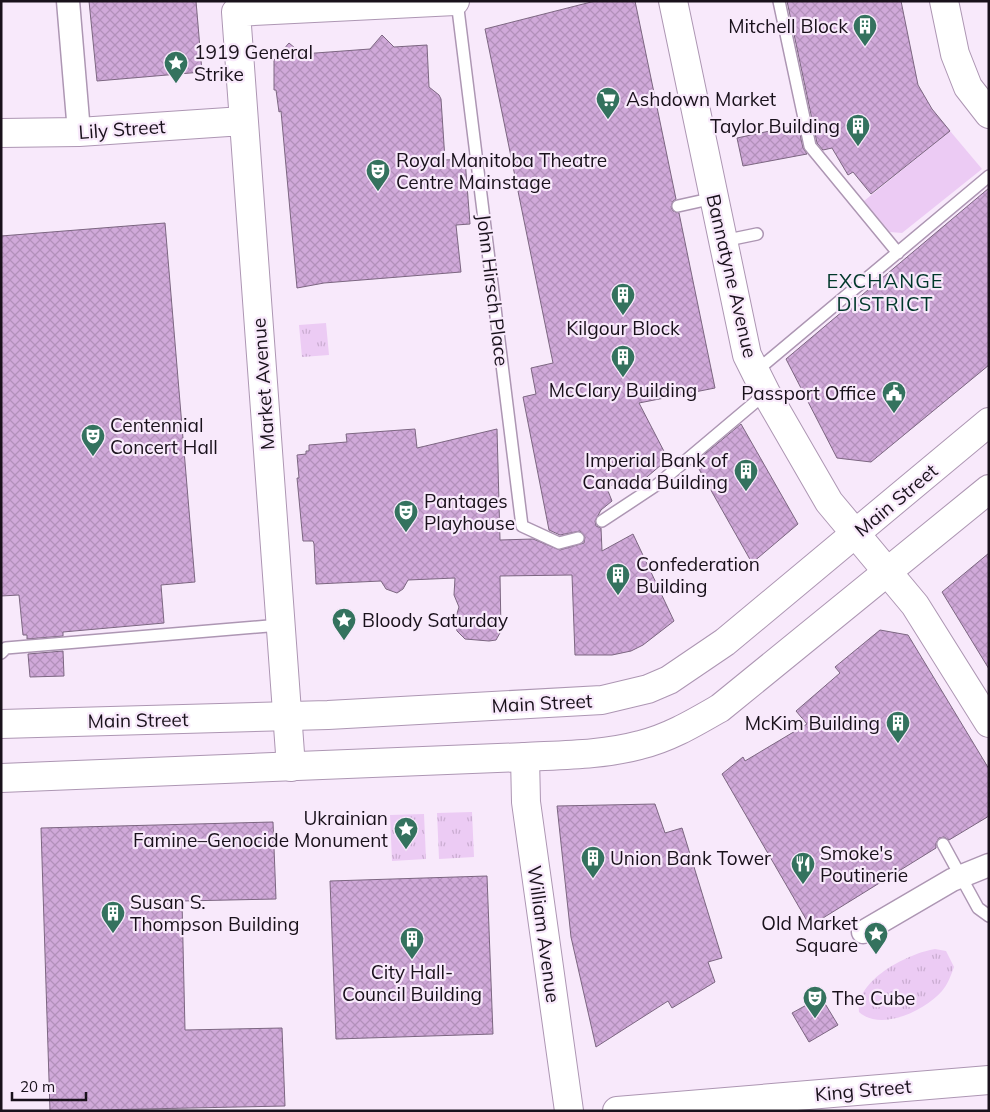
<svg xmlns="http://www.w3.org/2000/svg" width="990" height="1112" font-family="Mulish,sans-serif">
<defs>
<pattern id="grass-tufts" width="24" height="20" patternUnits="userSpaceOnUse" patternTransform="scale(1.25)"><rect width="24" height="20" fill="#eccbf4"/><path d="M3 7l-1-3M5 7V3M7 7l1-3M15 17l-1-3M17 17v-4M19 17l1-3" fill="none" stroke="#caadd1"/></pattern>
<pattern id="building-cross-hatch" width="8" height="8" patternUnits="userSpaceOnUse" patternTransform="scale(1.25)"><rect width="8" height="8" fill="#d0a9d9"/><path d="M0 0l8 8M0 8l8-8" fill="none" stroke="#b290ba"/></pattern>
</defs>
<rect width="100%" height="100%" fill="#f8e9fb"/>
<path fill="url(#grass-tufts)" d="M326 323 329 355 302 357 299 325Z
M472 812 474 857 439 859 437 813Z
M424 814 426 859 392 861 390 815Z
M935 949 946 951 954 967C951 975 948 984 942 991 926 1010 881 1032 859 1012 855 980 909 953 935 949Z"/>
<path fill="#eccbf4" d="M950 131 982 169 902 233 890 232 864 201Z"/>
<path fill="url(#building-cross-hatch)" stroke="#7c6681" d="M89 1H196L202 72 97 81Z
M595 1H635L676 199 673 201 671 207 673 211 679 213 715 388 639 403 668 459 641 482 606 486 612 501 601 510 595 521 596 526 601 528 602 551 633 534 674 621 643 645 631 651 612 655H575L572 575 500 576 501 631 496 640 489 641 465 639 457 631 455 620 459 607 454 595 455 578 408 580 403 589 397 593 386 589 381 581 316 584 314 544 313 541H303L297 478H299L297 455 306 454V451H309V445L347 442 346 434 415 429 417 448 497 429 500 540 533 539 560 550 584 543 585 537 580 531 560 535 549 530 523 397 536 394 531 368 553 363 485 29Z
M787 1H901L918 85 932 109 950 131 871 194 853 172 848 175 832 148 823 150 817 143Z
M382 35 394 47 427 45 429 87 439 95 441 99 445 160 465 159 470 224 456 225 461 272 324 283 297 288 281 111 279 112 276 90H274V60L289 43 302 54 370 49Z
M798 125 803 148 807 154 743 166 737 138Z
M989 188V365L871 462 837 458 786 359Z
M165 223 195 582 161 585 164 623 63 632V636L27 639V635H23L19 595 1 596V236Z
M741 424 798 524 752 563 695 462Z
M989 553V669L942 592Z
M880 630 908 635 989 769V816L949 840 944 837 939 838 936 843V848L810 926 722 774 743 757 745 761 807 724 796 711 840 673 835 667Z
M63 651 64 676 30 677 28 654Z
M655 804 665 833 682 828 722 958 708 962 715 982 672 1008 668 1001 596 1047 571 937 557 806Z
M273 822 276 899 182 901 185 1030 282 1028 285 1106 50 1111 41 828Z
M487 876 493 1034 336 1039 330 881Z
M821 997 838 1025 809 1042 792 1013Z"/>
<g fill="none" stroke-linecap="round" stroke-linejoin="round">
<defs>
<path id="service" d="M457 1 522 526 559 543 578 538
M779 1 810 146 898 253
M678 206 714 198
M723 241 757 234
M755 372 989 176
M602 521 658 484 766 393
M1 653 6 648 280 625
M943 844 978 908 989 916"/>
<path id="minor" d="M68 1 79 132
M863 932 952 880 989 865"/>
<path id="tertiary" d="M673 1 747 355 766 393 829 502 915 605 989 723
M944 1 955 54 968 87 989 114
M1 133 79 132 243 121
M291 767 236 12 455 1"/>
<path id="secondary" d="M525 757 526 802 569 1111
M617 1111 989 1080"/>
<path id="primary" d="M1 724 328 715 602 700 648 689 669 680 725 642 989 422
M1 778 525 757C563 755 603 755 640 745 669 738 694 723 720 708L989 489"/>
</defs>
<use href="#service" stroke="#ad96b3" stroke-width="14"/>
<use href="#minor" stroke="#ad96b3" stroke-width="25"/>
<use href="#tertiary" stroke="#ad96b3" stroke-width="30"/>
<use href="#secondary" stroke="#ad96b3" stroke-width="30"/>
<use href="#primary" stroke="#ad96b3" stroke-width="30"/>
<use href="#service" stroke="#fff" stroke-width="11"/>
<use href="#minor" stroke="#fff" stroke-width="22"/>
<use href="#tertiary" stroke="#fff" stroke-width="28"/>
<use href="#secondary" stroke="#fff" stroke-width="28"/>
<use href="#primary" stroke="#fff" stroke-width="28"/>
</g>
<defs>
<symbol id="building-pin" viewBox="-11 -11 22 30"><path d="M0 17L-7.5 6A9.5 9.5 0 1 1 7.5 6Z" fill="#34725e" stroke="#f8e9fb"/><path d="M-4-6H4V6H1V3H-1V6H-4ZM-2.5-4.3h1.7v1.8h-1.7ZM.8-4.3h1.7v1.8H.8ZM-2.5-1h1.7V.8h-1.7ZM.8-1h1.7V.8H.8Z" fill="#fff"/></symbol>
<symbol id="sight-pin" viewBox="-11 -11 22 30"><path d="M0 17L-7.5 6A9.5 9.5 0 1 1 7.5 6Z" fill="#34725e" stroke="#f8e9fb"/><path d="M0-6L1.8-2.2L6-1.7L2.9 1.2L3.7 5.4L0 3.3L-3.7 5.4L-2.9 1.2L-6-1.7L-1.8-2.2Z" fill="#fff"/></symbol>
<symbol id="supermarket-pin" viewBox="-11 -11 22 30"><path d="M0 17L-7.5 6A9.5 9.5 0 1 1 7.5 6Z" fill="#34725e" stroke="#f8e9fb"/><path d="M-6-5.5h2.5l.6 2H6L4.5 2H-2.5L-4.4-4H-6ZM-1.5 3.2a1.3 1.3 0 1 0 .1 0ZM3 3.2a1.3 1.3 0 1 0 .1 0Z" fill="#fff"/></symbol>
<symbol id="theatre-pin" viewBox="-11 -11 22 30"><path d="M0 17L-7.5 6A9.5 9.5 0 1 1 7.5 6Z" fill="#34725e" stroke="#f8e9fb"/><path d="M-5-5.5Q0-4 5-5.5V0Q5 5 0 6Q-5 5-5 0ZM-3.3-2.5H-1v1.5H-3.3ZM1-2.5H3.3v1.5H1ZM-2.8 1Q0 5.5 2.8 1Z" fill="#fff"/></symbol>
<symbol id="civic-pin" viewBox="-11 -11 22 30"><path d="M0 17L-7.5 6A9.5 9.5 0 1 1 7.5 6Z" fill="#34725e" stroke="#f8e9fb"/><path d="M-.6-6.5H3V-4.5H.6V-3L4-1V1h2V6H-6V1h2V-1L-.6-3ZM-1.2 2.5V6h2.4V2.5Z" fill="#fff"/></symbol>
<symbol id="restaurant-pin" viewBox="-11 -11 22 30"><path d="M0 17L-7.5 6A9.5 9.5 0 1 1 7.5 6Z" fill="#34725e" stroke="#f8e9fb"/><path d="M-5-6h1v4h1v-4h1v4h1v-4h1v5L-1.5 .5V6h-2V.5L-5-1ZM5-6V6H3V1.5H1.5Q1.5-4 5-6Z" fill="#fff"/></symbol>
</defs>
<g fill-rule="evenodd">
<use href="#building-pin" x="851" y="12" width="28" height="38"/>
<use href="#sight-pin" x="162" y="49" width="28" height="38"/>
<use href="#supermarket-pin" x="594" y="85" width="28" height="38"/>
<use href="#building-pin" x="844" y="112" width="28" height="38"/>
<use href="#theatre-pin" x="364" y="157" width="28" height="38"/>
<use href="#building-pin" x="609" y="281" width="28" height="38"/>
<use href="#building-pin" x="609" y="343" width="28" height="38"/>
<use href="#civic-pin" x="880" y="379" width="28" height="38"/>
<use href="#theatre-pin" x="79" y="422" width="28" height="38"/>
<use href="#building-pin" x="732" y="457" width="28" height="38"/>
<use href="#theatre-pin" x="392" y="498" width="28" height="38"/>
<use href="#building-pin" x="604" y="561" width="28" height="38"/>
<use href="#sight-pin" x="330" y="606" width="28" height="38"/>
<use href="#building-pin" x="884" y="709" width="28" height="38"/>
<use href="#sight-pin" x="392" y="815" width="28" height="38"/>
<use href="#building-pin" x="579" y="844" width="28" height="38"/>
<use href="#restaurant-pin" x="789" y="850" width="28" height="38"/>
<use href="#building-pin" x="99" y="899" width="28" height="38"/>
<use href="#sight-pin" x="862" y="920" width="28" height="38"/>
<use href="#building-pin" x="398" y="925" width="28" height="38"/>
<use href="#theatre-pin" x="801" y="984" width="28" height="38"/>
</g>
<g text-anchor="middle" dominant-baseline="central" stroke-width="4.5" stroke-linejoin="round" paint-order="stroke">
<g font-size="19" fill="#19111b" stroke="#f8e9fb" text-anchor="start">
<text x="848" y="26" text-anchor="end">Mitchell Block</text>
<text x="194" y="52">1919 General<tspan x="194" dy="22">Strike</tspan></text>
<text x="626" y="99">Ashdown Market</text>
<text x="840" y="126" text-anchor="end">Taylor Building</text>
<text x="396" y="160">Royal Manitoba Theatre<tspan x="396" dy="22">Centre Mainstage</tspan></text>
<text x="623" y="328" text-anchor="middle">Kilgour Block</text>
<text x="623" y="390" text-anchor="middle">McClary Building</text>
<text x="876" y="393" text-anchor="end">Passport Office</text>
<text x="110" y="425">Centennial<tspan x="110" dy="22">Concert Hall</tspan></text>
<text x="728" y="460" text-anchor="end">Imperial Bank of<tspan x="728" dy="22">Canada Building</tspan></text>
<text x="424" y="501">Pantages<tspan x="424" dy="22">Playhouse</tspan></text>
<text x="636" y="564">Confederation<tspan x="636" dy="22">Building</tspan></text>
<text x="362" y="620">Bloody Saturday</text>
<text x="880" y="723" text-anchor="end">McKim Building</text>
<text x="388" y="818" text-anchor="end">Ukrainian<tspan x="388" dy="22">Famine–Genocide Monument</tspan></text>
<text x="820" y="853">Smoke's<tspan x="820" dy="22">Poutinerie</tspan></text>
<text x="610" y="858">Union Bank Tower</text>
<text x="130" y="902">Susan S.<tspan x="130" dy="22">Thompson Building</tspan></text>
<text x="858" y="923" text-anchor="end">Old Market<tspan x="858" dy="22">Square</tspan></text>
<text x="412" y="972" text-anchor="middle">City Hall-<tspan x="412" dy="22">Council Building</tspan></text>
<text x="832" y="998">The Cube</text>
</g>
<g font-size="19" fill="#19111b" stroke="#f8e9fb">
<text transform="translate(122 129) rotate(-4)">Lily Street</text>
<text transform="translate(732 276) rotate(77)">Bannatyne Avenue</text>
<text transform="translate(493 290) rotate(83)">John Hirsch Place</text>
<text transform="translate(263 384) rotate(-94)">Market Avenue</text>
<text transform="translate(896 500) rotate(-40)">Main Street</text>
<text transform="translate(542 703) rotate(-3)">Main Street</text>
<text transform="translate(138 720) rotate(-1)">Main Street</text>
<text transform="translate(544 934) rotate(82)">William Avenue</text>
<text transform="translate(863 1090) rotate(-5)">King Street</text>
</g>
<g font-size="20" letter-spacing="1" fill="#00382a" stroke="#f8e9fb">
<text x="885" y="280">EXCHANGE<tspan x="885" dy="23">DISTRICT</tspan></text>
</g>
</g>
<rect width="990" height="1112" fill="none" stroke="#19111b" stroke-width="5"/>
<path d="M12 1092v8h74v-8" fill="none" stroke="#19111b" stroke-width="2.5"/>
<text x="20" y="1092" font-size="15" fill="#19111b" stroke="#f8e9fb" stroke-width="4" paint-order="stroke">20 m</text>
</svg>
